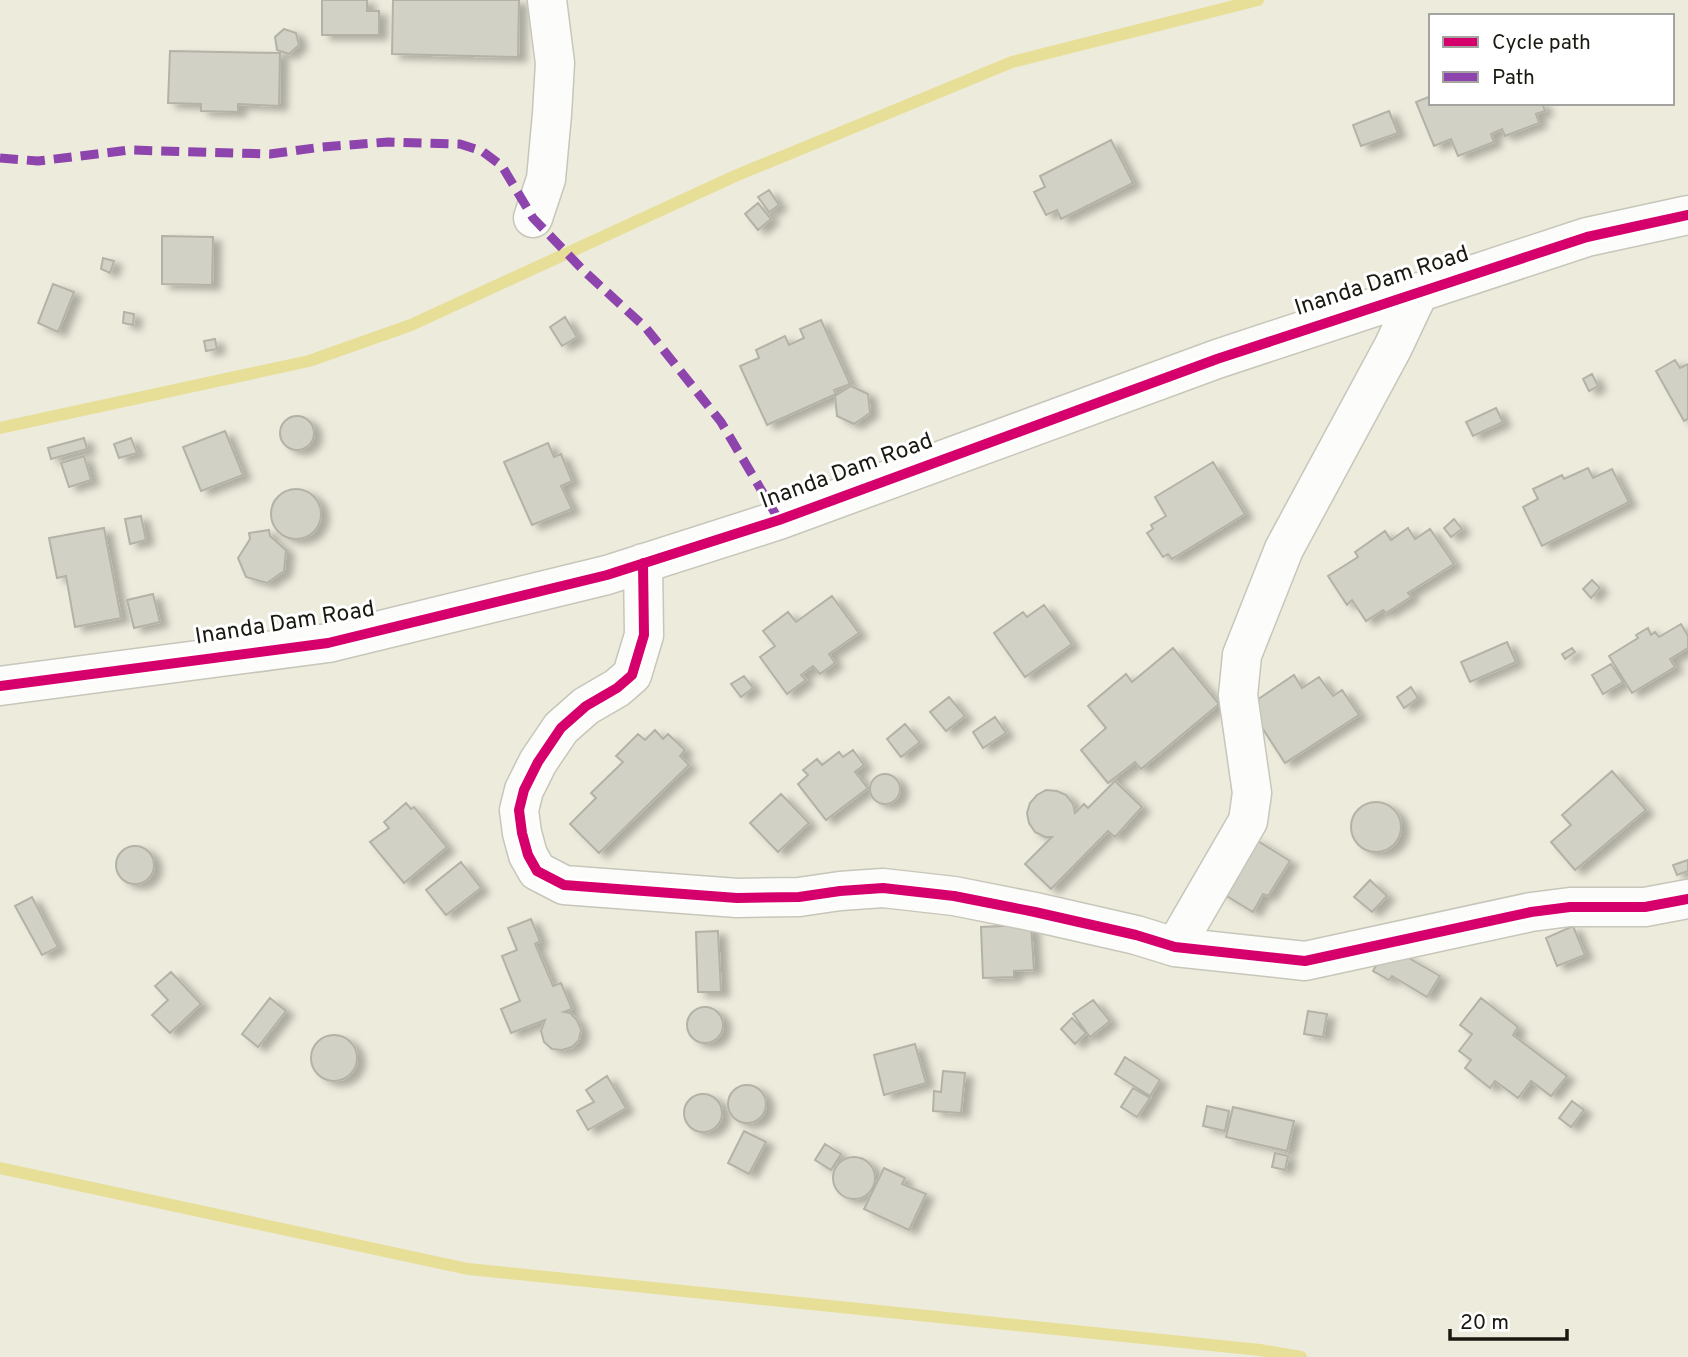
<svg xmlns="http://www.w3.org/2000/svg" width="1688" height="1357" font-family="Overpass,sans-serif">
<defs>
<filter id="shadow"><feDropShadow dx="8" dy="4.5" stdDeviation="3.5" flood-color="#0004"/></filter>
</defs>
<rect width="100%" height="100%" fill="#edebdc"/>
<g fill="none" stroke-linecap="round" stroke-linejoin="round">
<path stroke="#e7df98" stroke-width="12" d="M0 428 309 361 411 325 735 176 1012 62 1258 0
M0 1168 468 1269 1260 1350 1301 1357"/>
</g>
<path fill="#d2d1c5" stroke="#b4b2a7" stroke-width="2" filter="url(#shadow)" d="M322 0H367V11H379V35H322Z
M393 0H519L518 57 392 54Z
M284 29 296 33 299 45 289 54 277 50 275 37Z
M170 51 280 53 279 106 238 104V112L201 111V104L168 103Z
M1431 96V103H1542L1545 111 1536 114 1539 123 1505 136 1502 129 1491 134 1494 142 1458 156 1451 139 1434 146 1416 102Z
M1389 111 1398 133 1361 146 1353 125Z
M1111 140 1133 183 1061 219 1057 210 1046 215 1034 192 1045 187 1040 176Z
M769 190 779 205 769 212 758 197Z
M758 203 771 219 758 230 745 214Z
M162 236 213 237 212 285 162 284Z
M103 258 114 261 110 273 101 269Z
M53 284 74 292 58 332 38 323Z
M124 312 134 314 133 325 123 323Z
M565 317 577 337 562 346 550 327Z
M821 320 850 384 834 390 836 394 767 425 740 366 759 358 756 350 785 336 789 345 804 338 800 329Z
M215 339 217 349 206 351 204 341Z
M1675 360 1680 368 1688 364V419L1684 421 1656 371Z
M1592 374 1598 386 1589 391 1583 379Z
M851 386 868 394 870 413 854 424 837 416 835 396Z
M1496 408 1503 422 1473 436 1466 422Z
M280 433a17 17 0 1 1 34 0a17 17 0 1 1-34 0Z
M225 431 243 475 201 491 183 447Z
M84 438 87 449 51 459 48 448Z
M131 438 137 453 119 458 114 444Z
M548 443 554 457 561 454 572 481 561 486 572 509 532 525 504 462Z
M84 456 91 480 69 487 61 463Z
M1213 462 1245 514 1172 559 1168 554 1163 557 1147 533 1153 529 1151 525 1166 516 1155 497Z
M1588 468 1593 478 1612 469 1629 502 1542 546 1523 507 1538 499 1533 489 1562 475 1564 479Z
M271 514a25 25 0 1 1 50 0a25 25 0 1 1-50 0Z
M141 516 146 540 130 544 125 519Z
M1454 519 1462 529 1451 537 1444 528Z
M104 528 121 618 75 627 66 576 57 578 49 538Z
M1408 528 1415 539 1430 529 1454 564 1408 593 1411 597 1386 613 1383 610 1366 621 1352 600 1347 605 1328 576 1358 557 1355 552 1385 531 1391 540Z
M269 530 270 536 286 550 284 571 267 583 246 577 238 558 250 539 249 533Z
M1592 580 1600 588 1591 598 1583 589Z
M153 594 160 622 134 628 127 600Z
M832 596 859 633 829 654 835 663 820 674 813 666 801 675 806 680 787 694 760 657 775 646 763 631 788 612 796 622Z
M1044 605 1072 644 1025 677 994 633 1023 612 1027 617Z
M1681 624 1688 636V648L1670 659 1675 667 1632 693 1609 656 1638 638 1636 635 1648 628 1651 635 1655 632 1659 637Z
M1507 642 1516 662 1470 682 1461 662Z
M1173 648 1219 704 1141 769 1135 762 1108 783 1081 750 1106 728 1088 706 1126 674 1132 682Z
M1572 648 1575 652 1565 659 1562 654Z
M1611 664 1623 682 1603 694 1592 675Z
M1294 675 1302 688 1319 677 1333 696 1342 690 1359 715 1285 763 1248 706Z
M744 676 753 688 741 697 731 684Z
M1411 687 1418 698 1404 708 1397 697Z
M949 697 965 716 946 731 930 712Z
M995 717 1006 733 983 748 973 732Z
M905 724 920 742 901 757 887 739Z
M655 730 663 739 668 734 685 750 680 756 689 765 599 853 570 824 596 798 591 793 623 762 616 756 638 734 645 740Z
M853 750 864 765 855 772 868 788 826 820 798 784 808 775 803 770 817 759 822 765 839 752 843 757Z
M1612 771 1646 810 1575 870 1551 842 1571 825 1562 815Z
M870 789a15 15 0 1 1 30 0a15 15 0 1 1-30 0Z
M1115 781 1142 807 1115 837 1108 831 1051 889 1025 864 1052 837H1045L1035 832 1029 823 1027 813 1030 803 1037 795 1046 790 1057 791 1066 795 1073 804 1075 813 1084 804 1088 808Z
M781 794 809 823 778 852 750 823Z
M1351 827a25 25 0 1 1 50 0a25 25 0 1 1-50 0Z
M406 803 411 809 414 807 447 847 404 883 370 842 389 828 384 822Z
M1253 838 1290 861 1268 896 1263 894 1253 912 1220 892Z
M116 865a19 19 0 1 1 38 0a19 19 0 1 1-38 0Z
M1688 860V871L1677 875 1673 865Z
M461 862 481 888 446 915 426 890Z
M1370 880 1387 896 1372 912 1354 897Z
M32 897 58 947 42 955 15 906Z
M531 919 540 941 535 944 553 986 561 983 572 1009 564 1012 570 1013 577 1020 581 1030 579 1040 572 1047 562 1050 552 1049 544 1042 541 1031 545 1020 511 1033 501 1009 520 1001 502 956 517 950 508 928Z
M1031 925 1034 970 1014 971V977L983 978 981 927Z
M1573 926 1585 955 1557 966 1546 938Z
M718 931 721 992H698L696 932Z
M1400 953 1440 976 1427 997 1392 976 1389 980 1373 971 1381 957Z
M171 972 201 1004 170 1033 152 1015 168 1000 155 986Z
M270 998 286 1011 258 1047 242 1034Z
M1481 998 1518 1027 1513 1035 1567 1076 1551 1096 1531 1081 1518 1098 1495 1081 1490 1088 1465 1068 1471 1060 1459 1051 1472 1034 1460 1025Z
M1093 1000 1110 1021 1090 1037 1073 1014Z
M687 1025a18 18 0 1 1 36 0a18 18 0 1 1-36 0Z
M1308 1011 1327 1014 1323 1037 1304 1034Z
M1072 1018 1086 1033 1075 1044 1061 1029Z
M311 1058a23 23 0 1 1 46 0a23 23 0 1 1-46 0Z
M915 1044 926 1083 884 1095 874 1055Z
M1125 1057 1160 1080 1150 1096 1115 1074Z
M943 1071 965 1073 961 1113 933 1111 934 1091 941 1092Z
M607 1076 626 1108 588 1130 577 1111 594 1102 586 1090Z
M728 1104a19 19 0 1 1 38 0a19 19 0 1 1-38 0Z
M1133 1088 1150 1098 1137 1117 1121 1107Z
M684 1113a19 19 0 1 1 38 0a19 19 0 1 1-38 0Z
M1572 1101 1584 1110 1571 1127 1559 1118Z
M1207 1106 1229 1111 1225 1131 1203 1126Z
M1233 1107 1294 1121 1287 1151 1226 1137Z
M744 1131 766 1142 749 1174 728 1163Z
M825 1144 841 1154 831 1170 815 1160Z
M1275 1153 1288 1156 1285 1170 1272 1167Z
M833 1178a21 21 0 1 1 42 0a21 21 0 1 1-42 0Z
M884 1168 905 1178 902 1184 926 1194 909 1230 864 1209Z"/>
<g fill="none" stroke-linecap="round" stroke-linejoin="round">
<defs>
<path id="minor" d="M533 218 546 179 552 114 555 63 547 0
M643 563 644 635 632 675 617 688 586 706 561 728 538 762 524 790 519 810 522 833 528 855 537 871 564 885 737 898 799 897 840 891 883 888 954 896 1035 912 1136 935 1175 947 1305 961 1531 912 1570 907H1645L1688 899
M0 686 328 643 607 575 779 520 1217 359 1587 237 1688 215
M1175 947 1248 821 1252 793 1238 695 1242 655 1284 549 1393 347 1419 292"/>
</defs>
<use href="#minor" stroke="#c7c6ba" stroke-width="41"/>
<use href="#minor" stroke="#fcfcfa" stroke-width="38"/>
<path stroke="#8e44ad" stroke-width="9" stroke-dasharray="18 9" stroke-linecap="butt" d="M0 158 38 161 130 150 270 154 322 147 388 142 460 144 482 151 502 166 533 218 584 271 646 328 721 422 779 520"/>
<defs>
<path id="cycleway" d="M643 563 644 635 632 675 617 688 586 706 561 728 538 762 524 790 519 810 522 833 528 855 537 871 564 885 737 898 799 897 840 891 883 888 954 896 1035 912 1136 935 1175 947 1305 961 1531 912 1570 907H1645L1688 899
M0 686 328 643 607 575 779 520 1217 359 1587 237 1688 215"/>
</defs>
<use href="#cycleway" stroke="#fff" stroke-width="15"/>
<use href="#cycleway" stroke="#d6006c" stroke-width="10"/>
</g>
<g text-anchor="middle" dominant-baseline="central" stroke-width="6" stroke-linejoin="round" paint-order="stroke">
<g font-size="23" fill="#1a1910" stroke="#fff">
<text transform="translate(1382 282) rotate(-18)">Inanda Dam Road</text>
<text transform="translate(847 472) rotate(-20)">Inanda Dam Road</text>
<text transform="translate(285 624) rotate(-9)">Inanda Dam Road</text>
</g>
</g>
<rect x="1429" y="14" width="245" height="91" fill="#ffffff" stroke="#a3a39f" stroke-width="2"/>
<rect x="1443" y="37" width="35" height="10" fill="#d6006c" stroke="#a3a39f" stroke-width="2"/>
<text x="1492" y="49" font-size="21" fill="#1a1910">Cycle path</text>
<rect x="1443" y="72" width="35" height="10" fill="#8e44ad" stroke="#a3a39f" stroke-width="2"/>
<text x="1492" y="84" font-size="21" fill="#1a1910">Path</text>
<path d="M1450 1329v10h117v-10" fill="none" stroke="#1a1910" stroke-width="3.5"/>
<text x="1460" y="1329" font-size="21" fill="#1a1910" stroke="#ffffff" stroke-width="5" paint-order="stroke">20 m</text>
</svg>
